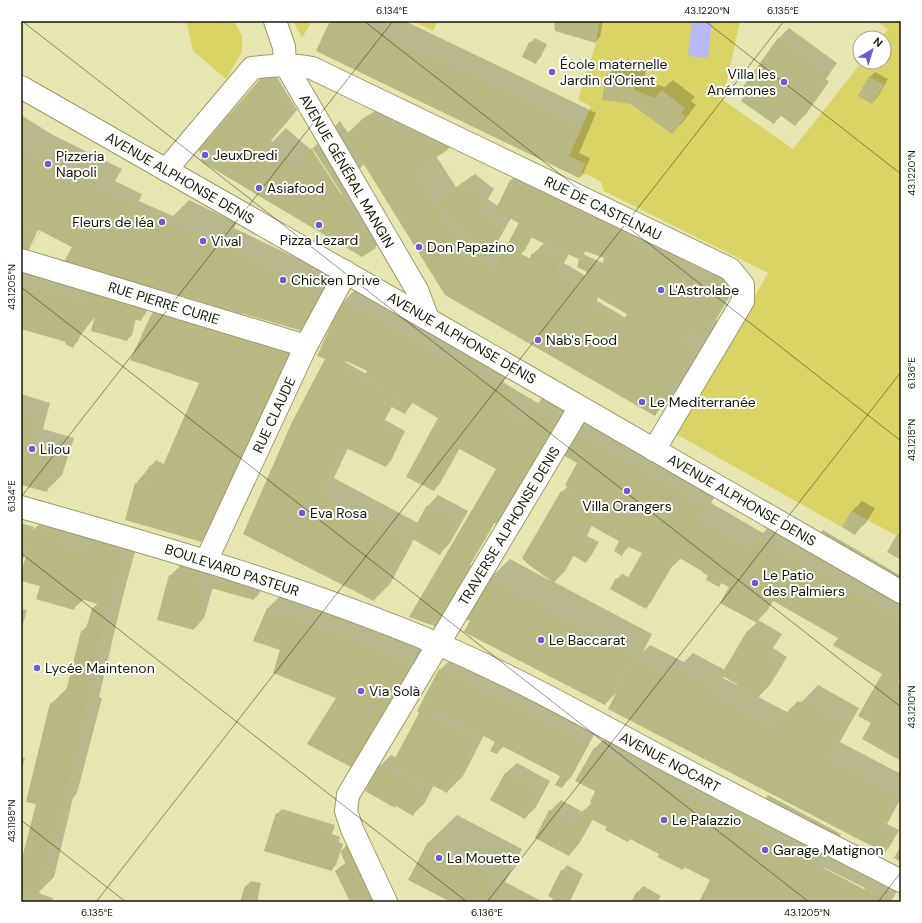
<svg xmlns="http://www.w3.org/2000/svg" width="922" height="923" font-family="'DM Sans',sans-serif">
<rect width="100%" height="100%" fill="#e8e6b0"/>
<path fill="#dad365" d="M182 21H234L242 36V52L226 79 193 51 187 24Z
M293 21H312L302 38Z
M413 21H438L433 31Z
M599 21H740L723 100 793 149 862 62H884V38H881L888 29 876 21H901V538L851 511 842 527 676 434 768 273 604 191 601 182 586 174 579 178 585 164 569 156 591 106 578 100 596 43Z"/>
<path fill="#bbb9f5" d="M692 21H712L708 58 688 56Z"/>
<path fill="#0003" fill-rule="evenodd" d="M331 21H405L596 113 579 153 590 158 584 172 579 177Z
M555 21H603L600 37 595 42Z
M789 28 837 63 826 79 829 82 806 114 795 125 782 115 774 123 778 39Z
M535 38 547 44 541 57 536 62 530 43Z
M618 64 646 68 644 80 665 87 673 80 695 97 691 101 696 105 683 122 672 133 631 103 607 75Z
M875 72 888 79 877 98 872 103 870 77Z
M267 73 275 74 297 110 271 140 272 142 286 128 311 150 340 121 348 133 362 119 393 100 458 139 448 149 436 156 456 187 475 174 494 189 488 199 498 206 511 180 527 164 746 269 716 320 720 323 683 386 655 414 614 391 364 164 344 187 380 242 375 247 268 200 262 79ZM313 149 342 194 340 195 312 151ZM511 218 520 222 507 247 498 241ZM532 237 544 243 533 254 531 259 521 254 525 250ZM586 251 605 258 603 263 583 254ZM569 254 580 259 578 266 588 271 586 276 564 263ZM598 296 629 314 626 318 597 301Z
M21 115 53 135 122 169 115 181 142 194 139 201 173 216 189 200 237 223 234 228 315 267 313 271 321 263 344 274 326 311 242 313 238 322 298 339 212 530 202 541 136 483 156 460 165 465 203 378 201 305 204 302 111 275 102 297 147 310 145 315 140 320 136 319 132 335 127 340 97 314 81 334 78 341 73 346 69 337 21 327ZM38 230 40 231 31 247H29ZM41 230 75 242 65 261 28 250 32 246Z
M364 281 513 364 503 382 519 392 538 403 548 392 719 490 711 503 763 533 769 527 805 548 823 530 901 576V677L898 682 901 684V760L872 723 884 673 839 637 774 600 767 611 758 620 782 634 773 648 787 657 770 685 758 697 787 712 798 701 801 703 818 685 859 708 840 742 901 774V798L887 824 899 830 890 846 885 851 617 692 605 704 471 620 489 579 510 559 551 581 562 492 568 486 579 463 554 449 495 522 470 565 479 570 440 627 498 468 460 448 439 485 434 490 440 418 413 402 405 413 392 406 385 420 405 431 391 461 386 466 348 448 334 478 418 523 428 506 438 495 468 511 450 543 439 554 414 539 390 584 374 600 244 533 326 359 343 302ZM347 360 368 371 367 374 345 362ZM592 525 620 541 621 554 630 546 643 553 630 578 622 574 617 579 646 608 651 602 671 568 681 558 704 570 719 586 722 582 730 587 757 622 748 631 725 670 693 653 684 662 650 645 643 652 652 634 554 582 565 571 574 555 586 562 591 556 599 542 587 536ZM724 676 738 684 737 685 723 678Z
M21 394 50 403 43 429 74 438 62 475 46 491 21 484Z
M862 501 875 508 866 523 855 533 852 511Z
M50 514 139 537 123 596 99 697 102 698 77 793 73 798 54 877 38 893 53 898 52 902H21V866L37 803 51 704 67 688 82 631 88 625 93 608 98 603 84 599 74 608 41 586 21 580 28 552 21 561V523L34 527 32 531Z
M901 532V559L888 552 897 536Z
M181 565 216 574 215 578 219 575 261 587 259 594 254 599 213 587 204 618 194 629 170 576Z
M289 587 422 648 427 664 375 748 337 697 282 649 255 640 268 608Z
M21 609 27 610 21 631Z
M456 654 595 733 572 776 562 787 561 776 504 746 497 753 496 742 484 735 463 776 447 792 434 785 424 804 413 814 380 766 391 755 396 758 420 713 440 670Z
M605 738 629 750 627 754 636 746 755 808 768 795 841 834 833 849 897 891 891 902H700L713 876 685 867 683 869 660 854 631 838 628 841 608 827 593 819 579 844 569 855 536 838 550 811 561 800 583 812 592 802 597 791 594 749ZM823 867 865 888 864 890 823 869Z
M21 757 25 758 21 771Z
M517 763 550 781 536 807 525 818 492 800 506 773Z
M282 809 335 825 332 834 340 837 339 842 343 844 336 865 331 870 277 814Z
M457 815 522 849 505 882 543 902H453L428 843Z
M358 841 351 902 336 871 341 866 347 863 341 851 346 846Z
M567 865 583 874 571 899 568 902H550L554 898 549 896 562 871Z
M251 881 261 883 257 902H242L246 886Z
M643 886 661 896 657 902H632L638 892Z"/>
<path fill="#b9b782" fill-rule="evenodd" d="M330 21H359V22L581 129 569 156 585 164 579 178 316 51Z
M554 21H599L596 43 555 31Z
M778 38 827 74 816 90 819 93 795 126 780 115 774 124 741 101 745 95 740 91Z
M529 42 543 49 536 64 522 57Z
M606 74 636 79 634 90 655 98 661 90 685 108 681 113 686 116 672 134 631 104 602 100Z
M869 76 884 85 872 104 858 96Z
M261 78 270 79 292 116 269 143 296 166 311 148 376 248 362 257 202 162 199 149Z
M376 115 448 150 412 172 468 257 478 240 465 229 469 223 459 230 440 200 463 184 484 201 478 210 491 219 503 224 481 264 493 271 519 223 495 211 510 180 630 237 628 243 658 257 661 252 670 256 683 263 681 268 711 283 713 277 731 286 702 335 689 328 681 344 693 351 655 416 445 295 345 134ZM530 237 579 259 577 267 587 272 581 288 554 274 562 259 544 250 539 257 532 253 527 264 515 258 517 255 520 256ZM583 250 604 258 601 269 579 259ZM592 294 627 314 622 323 589 304Z
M21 149 43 161 132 205 218 244 324 295 306 332 64 262 72 247 27 224 24 229 36 235 27 252 21 250Z
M21 285 84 303 87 292 146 309 141 321 133 319 127 341 91 331 95 316 80 336 71 331 69 336 77 339 73 348 65 344 66 342 21 329Z
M342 301 514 397 504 416 521 426 532 407 704 506 696 520 710 527 750 550 757 537 901 621V671L888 693 901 701V761L862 739 871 723 858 716 882 674 833 645 838 638 770 599 757 623 720 603 729 587 721 583 719 587 706 580 708 576 702 572V571L676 556 646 609 610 589 616 578 625 583 642 553 627 546 622 556 614 551 619 541 588 524 580 540 594 548 586 563 572 555 554 583 529 565 522 558 561 491 595 511 599 505 565 485 577 463 549 447 503 528 494 523 462 577 469 581 440 628 409 617 496 469 458 448 434 491 406 477 438 418 365 375 367 371 344 360 341 367 410 405 405 414 390 406 380 425 401 436 386 467 342 446 319 495 406 541 374 601 243 534 292 422 325 359 317 356Z
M153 311 288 350 292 361 202 542 125 520 135 483 153 489 154 486 142 481 150 465 161 470 199 383 130 360Z
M21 415 35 419 27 445 58 454 47 492 21 485Z
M427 505 458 522 440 555 409 537Z
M851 511 865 519 855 535 842 527Z
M33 529 57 536 54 545 85 553 87 543 124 553 107 613 84 713 87 714 61 810 58 809 39 894 21 889V862L36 804 26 802 50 703 62 707 81 631 85 632 92 608 99 611 98 604 78 598 74 610 36 599 40 586 21 581V574Z
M21 530 29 532 21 559Z
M896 536 901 538V560L887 552Z
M184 571 195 574 192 582 206 585 194 630 157 620 169 575 182 579Z
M213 579 256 592 254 600 211 588Z
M488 579 632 655 605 705 464 632 470 621 465 618Z
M267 608 392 656 402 669 407 685 355 769 307 744 336 698 273 673 280 650 253 641Z
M747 631 772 645 763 659 777 668 759 697 721 675Z
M633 660 670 679 676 669 712 687 708 694 775 729 781 717 790 721 801 701 844 724 825 758 896 795 879 827 894 836 885 853 608 709Z
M439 669 520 713 521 710 585 744 562 788 555 785 560 776 502 746 497 754 490 751 495 742 433 709 428 717 474 742 447 793 392 764 419 713 417 711Z
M594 748 769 839 888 902H699L710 880 684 867 683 870 657 857 659 854 630 839 628 842 605 830 607 827 589 818 569 856 535 838 549 810 576 824 584 809 592 813 596 805 590 802 595 791 575 781Z
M379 765 427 791 413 816 396 806 395 808 365 791Z
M505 773 540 792 525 819 490 800Z
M276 813 330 830 327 840 335 842 334 847 338 849 332 871 264 851Z
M428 842 495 877 488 890 512 902H451L408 880Z
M352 845 380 902H350L335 871 346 865 340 851Z
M901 845V862L894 858Z
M561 870 579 879 568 902H560L548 896Z
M245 886 257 888 253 902H240Z
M637 891 656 901V902H631Z"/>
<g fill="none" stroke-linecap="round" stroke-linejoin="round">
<defs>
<path id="minor" d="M275 21 284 47 285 64 417 290 428 319
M166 170 252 68C275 65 289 64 312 68L730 269 743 285V301L654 450
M21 260 306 346
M21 507C161 547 303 587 438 644 513 676 585 716 657 755 738 798 820 839 901 881
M206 561 306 346 346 272
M386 902 352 829 346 811 348 795 580 407"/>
<path id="major" d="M21 87 438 325 901 592"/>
</defs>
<use href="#minor" stroke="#9d9a67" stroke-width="24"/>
<use href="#major" stroke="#9d9a67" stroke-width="24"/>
<use href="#minor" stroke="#fff" stroke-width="22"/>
<use href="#major" stroke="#fff" stroke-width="22"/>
</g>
<path fill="none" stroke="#171603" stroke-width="1" stroke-opacity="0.45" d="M22 21 901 707M364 21 901 441M705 21 901 174M21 287 809 902M21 497 393 21M21 553 467 902M21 820 126 902M96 902 784 21M487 902 901 372M878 902 901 872"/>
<g fill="#6d5bd5" stroke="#fff" stroke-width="1.5">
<circle cx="552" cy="72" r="4"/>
<circle cx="784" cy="82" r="4"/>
<circle cx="205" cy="155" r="4"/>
<circle cx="48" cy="164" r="4"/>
<circle cx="259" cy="188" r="4"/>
<circle cx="162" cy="222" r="4"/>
<circle cx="319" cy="225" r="4"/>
<circle cx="203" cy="241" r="4"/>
<circle cx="419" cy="247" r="4"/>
<circle cx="283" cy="280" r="4"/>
<circle cx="661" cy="290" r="4"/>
<circle cx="538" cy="340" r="4"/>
<circle cx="642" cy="402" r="4"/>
<circle cx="32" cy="449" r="4"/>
<circle cx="627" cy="491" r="4"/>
<circle cx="302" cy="513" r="4"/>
<circle cx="755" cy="583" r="4"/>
<circle cx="541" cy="640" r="4"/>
<circle cx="37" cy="668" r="4"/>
<circle cx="361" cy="691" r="4"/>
<circle cx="664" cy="820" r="4"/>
<circle cx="765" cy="850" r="4"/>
<circle cx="439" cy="858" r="4"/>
</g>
<g text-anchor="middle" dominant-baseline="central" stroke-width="4" stroke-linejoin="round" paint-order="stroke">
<g font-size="14" fill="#171603" stroke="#fff" text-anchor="start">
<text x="560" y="64">École maternelle<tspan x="560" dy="16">Jardin d'Orient</tspan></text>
<text x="776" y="74" text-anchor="end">Villa les<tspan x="776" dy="16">Anémones</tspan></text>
<text x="213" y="155">JeuxDredi</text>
<text x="56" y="156">Pizzeria<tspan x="56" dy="16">Napoli</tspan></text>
<text x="267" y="188">Asiafood</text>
<text x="154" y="222" text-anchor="end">Fleurs de léa</text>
<text x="319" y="240" text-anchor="middle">Pizza Lezard</text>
<text x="211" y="241">Vival</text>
<text x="427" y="247">Don Papazino</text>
<text x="291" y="280">Chicken Drive</text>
<text x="669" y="290">L'Astrolabe</text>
<text x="546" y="340">Nab's Food</text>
<text x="650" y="402">Le Mediterranée</text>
<text x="40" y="449">Lilou</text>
<text x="627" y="506" text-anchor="middle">Villa Orangers</text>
<text x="310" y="513">Eva Rosa</text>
<text x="763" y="575">Le Patio<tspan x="763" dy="16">des Palmiers</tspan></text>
<text x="549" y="640">Le Baccarat</text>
<text x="45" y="668">Lycée Maintenon</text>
<text x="369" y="691">Via Solà</text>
<text x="672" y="820">Le Palazzio</text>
<text x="773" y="850">Garage Matignon</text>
<text x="447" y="858">La Mouette</text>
</g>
<g font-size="14" fill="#171603" stroke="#fff">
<text transform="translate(347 171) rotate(60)">AVENUE GÉNÉRAL MANGIN</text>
<text transform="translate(180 178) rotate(30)">AVENUE ALPHONSE DENIS</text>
<text transform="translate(603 208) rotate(26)">RUE DE CASTELNAU</text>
<text transform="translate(164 303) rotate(17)">RUE PIERRE CURIE</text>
<text transform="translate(462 338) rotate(30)">AVENUE ALPHONSE DENIS</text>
<text transform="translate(274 415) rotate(-65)">RUE CLAUDE</text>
<text transform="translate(742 500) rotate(30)">AVENUE ALPHONSE DENIS</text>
<text transform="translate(509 526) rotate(-59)">TRAVERSE ALPHONSE DENIS</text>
<text transform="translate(232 570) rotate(18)">BOULEVARD PASTEUR</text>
<text transform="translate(670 762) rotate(28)">AVENUE NOCART</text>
</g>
</g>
<rect width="922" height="923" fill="none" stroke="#ffffff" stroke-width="44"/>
<g transform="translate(872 50) rotate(38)"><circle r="19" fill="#ffffff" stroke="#a2a29a"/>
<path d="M0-3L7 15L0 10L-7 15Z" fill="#6d5bd5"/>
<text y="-6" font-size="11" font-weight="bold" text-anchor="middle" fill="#171603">N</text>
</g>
<rect x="22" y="22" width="878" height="879" fill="none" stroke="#171603" stroke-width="1.5"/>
<g font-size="10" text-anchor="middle" fill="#171603">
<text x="392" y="14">6.134°E</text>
<text x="707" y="14">43.1220°N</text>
<text x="783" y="14">6.135°E</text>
<text transform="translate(911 173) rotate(-90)" y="4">43.1220°N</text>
<text transform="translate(11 287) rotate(-90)" y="4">43.1205°N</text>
<text transform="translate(911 373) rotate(-90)" y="4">6.136°E</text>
<text transform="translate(911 440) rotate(-90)" y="4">43.1215°N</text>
<text transform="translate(11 496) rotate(-90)" y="4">6.134°E</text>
<text transform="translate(911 707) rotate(-90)" y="4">43.1210°N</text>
<text transform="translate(11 821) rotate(-90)" y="4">43.1195°N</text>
<text x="97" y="916">6.135°E</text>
<text x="487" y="916">6.136°E</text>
<text x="807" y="916">43.1205°N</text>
</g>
</svg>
